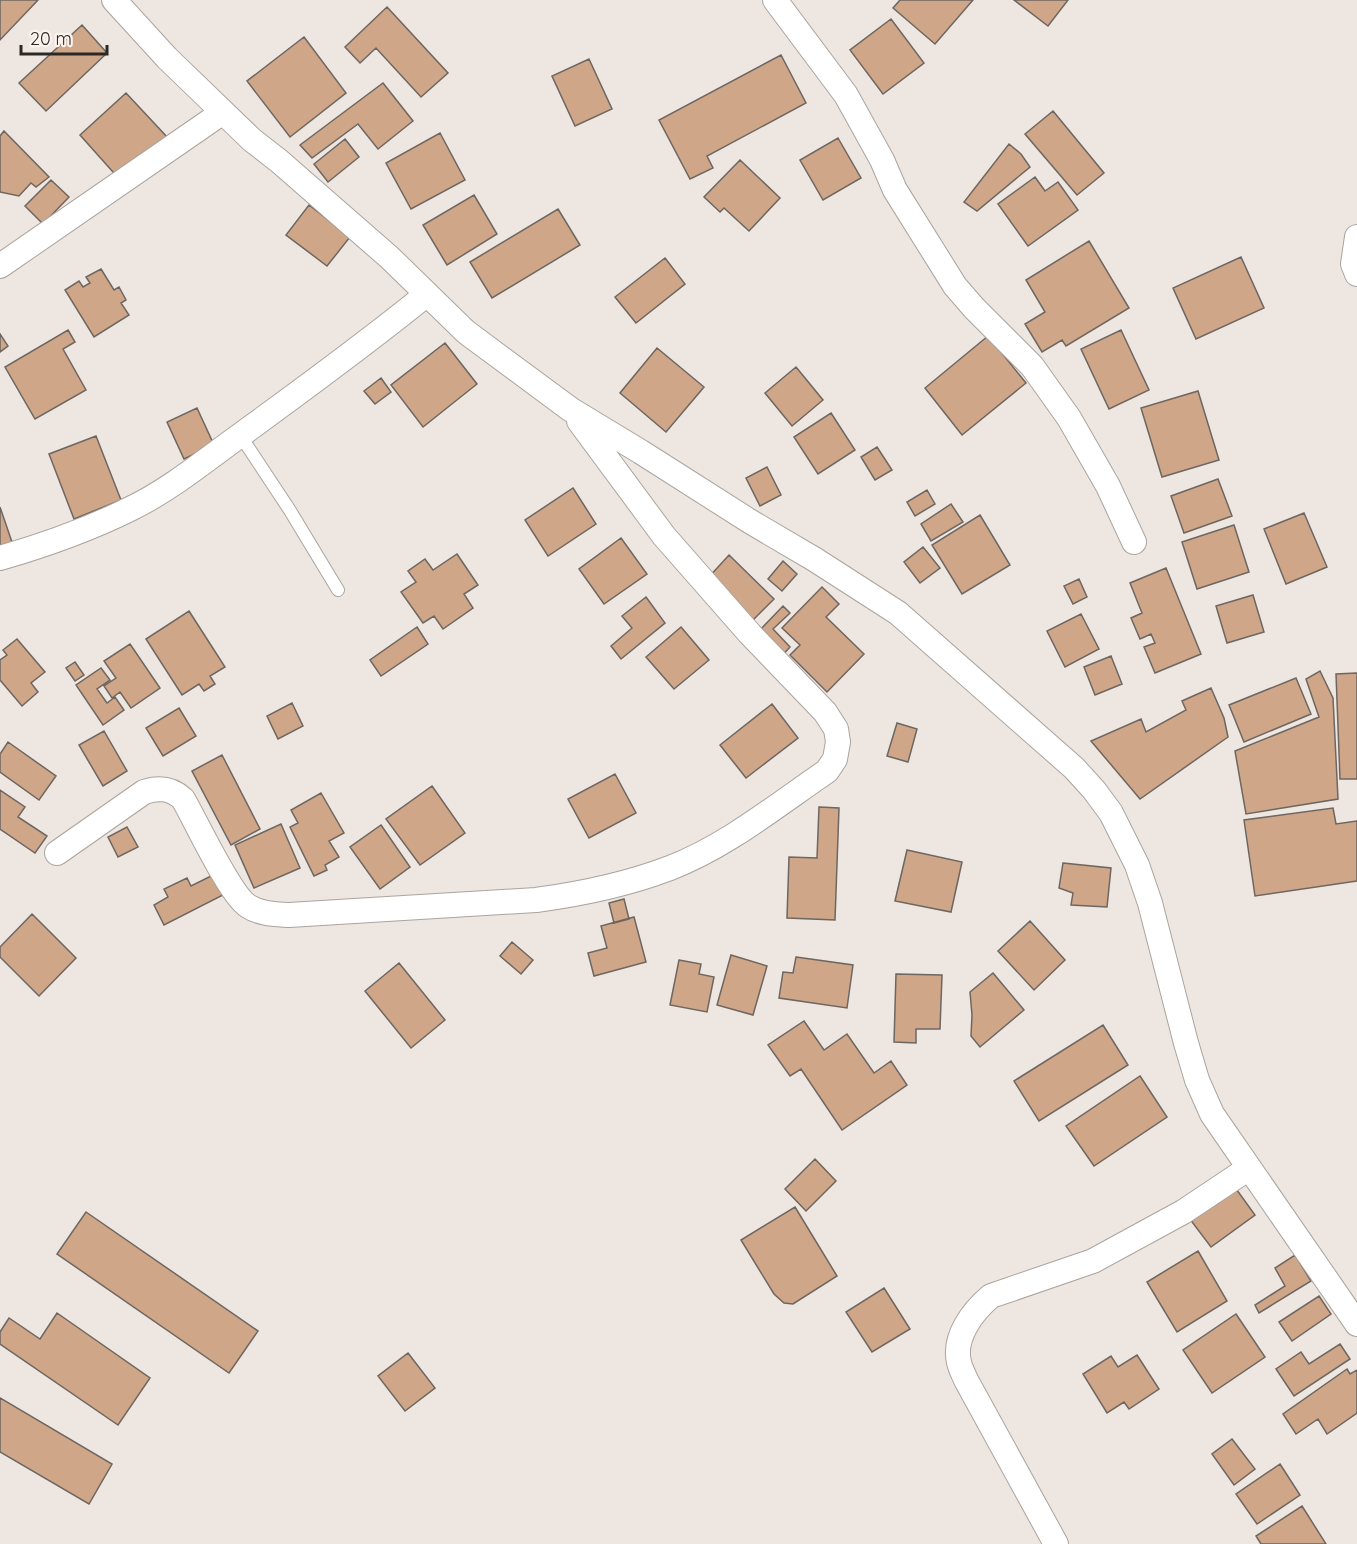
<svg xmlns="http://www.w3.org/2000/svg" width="1357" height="1544" font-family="Quicksand,sans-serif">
<rect width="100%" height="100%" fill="#eee6e0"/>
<path fill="#cfa688" stroke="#6d6661" stroke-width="1.5" d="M0 0H38L0 40Z
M900 0H973L935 44 893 8Z
M1014 0H1068L1048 26Z
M387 7 448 73 421 97 376 48 360 63 345 47Z
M891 19 924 63 883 94 850 50Z
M82 25 107 53 46 111 19 83Z
M304 37 346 93 290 137 247 81Z
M781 55 806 103 707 156 713 168 690 179 659 120Z
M589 59 612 109 575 126 552 76Z
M383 83 413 121 378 149 358 124 312 158 300 145Z
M126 93 168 138 121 181 80 135Z
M1053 111 1104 173 1077 195 1025 134Z
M4 131 49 177 36 187 31 183 19 196 0 192V136Z
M440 133 465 180 411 209 386 163Z
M838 138 861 178 823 200 800 160Z
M345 139 359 157 328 182 314 164Z
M1009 144 1021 154 1030 167 977 211 964 202Z
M740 160 780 198 749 231 724 208 720 212 704 197Z
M1035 177 1045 191 1058 182 1078 210 1028 246 998 204Z
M51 180 69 197 43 224 25 206Z
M474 195 497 234 447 265 423 225Z
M309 205 350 237 327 266 286 235Z
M558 209 580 245 492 298 470 262Z
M1089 241 1129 308 1066 346 1062 340 1042 352 1025 324 1045 312 1026 280Z
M1241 257 1264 308 1196 339 1173 288Z
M665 258 685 284 636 323 615 297Z
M101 269 114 290 119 287 126 300 121 303 129 315 94 337 65 290 79 281 83 287 90 283 86 277Z
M68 330 75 342 63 349 86 390 35 419 5 367Z
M1121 330 1149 390 1109 409 1081 349Z
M0 334 8 346 0 352Z
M988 336 1026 383 962 435 925 388Z
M445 343 477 384 423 427 391 385Z
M657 348 704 387 666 432 620 393Z
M796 367 823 400 792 426 765 393Z
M381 378 391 392 375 404 364 391Z
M1198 391 1219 460 1162 477 1141 408Z
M197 408 214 445 184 459 167 422Z
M831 413 855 450 818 474 794 437Z
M96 436 121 500 74 519 49 454Z
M877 447 892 470 875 480 861 457Z
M767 467 781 495 760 506 746 478Z
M1218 479 1232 516 1184 533 1171 496Z
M573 488 596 524 548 556 525 520Z
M927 490 935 504 915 516 907 502Z
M951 504 963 522 931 541 921 524Z
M0 507 14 548 0 553Z
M1304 513 1327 567 1286 584 1264 529Z
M980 515 1010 565 962 594 932 545Z
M1234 525 1249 572 1197 589 1182 542Z
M621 538 647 574 604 604 579 569Z
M923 547 940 568 920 583 904 562Z
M457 554 478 585 464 594 473 608 443 629 434 616 423 623 401 592 416 582 408 571 425 559 433 570Z
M729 555 774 599 752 621 708 578Z
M783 561 797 574 782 591 768 579Z
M1166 568 1201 654 1155 673 1144 647 1155 643 1151 634 1140 639 1131 618 1142 613 1130 583Z
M1079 579 1087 597 1073 604 1064 586Z
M822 587 839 604 826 617 864 654 827 692 790 655 800 645 782 628Z
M1253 595 1264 632 1227 643 1216 606Z
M646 597 665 623 621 659 611 646 632 628 622 616Z
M783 606 790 613 773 629 790 647 781 657 757 633Z
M189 611 225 667 210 676 215 684 204 691 199 684 182 695 146 639Z
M1081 614 1099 649 1065 667 1047 631Z
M417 627 428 644 381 676 370 660Z
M681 627 709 660 674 689 646 657Z
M17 639 45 672 31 683 38 692 22 706 0 680V660L7 655 3 650Z
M130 644 160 688 131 708 120 692 112 698 104 686 116 678 104 661Z
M1111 656 1122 684 1095 695 1084 667Z
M75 662 84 675 75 681 66 668Z
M101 668 110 680 97 689 107 703 115 697 124 710 103 725 76 685Z
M1320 671 1333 698 1338 799 1246 814 1235 751 1319 717 1306 679Z
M1357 673V779H1340L1336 674Z
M1296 678 1311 714 1244 742 1229 705Z
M1211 688 1224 718 1228 737 1140 799 1091 741 1141 719 1146 732 1186 710 1182 701Z
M292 703 303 726 278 739 267 716Z
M772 704 798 738 746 778 720 745Z
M179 708 196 736 163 756 146 728Z
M897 723 917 729 908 762 887 756Z
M104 731 127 771 103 786 79 745Z
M8 742 56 776 39 800 0 772V754Z
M222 755 260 829 231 845 192 771Z
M615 774 636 813 589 838 568 799Z
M432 786 465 833 420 865 386 819Z
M0 790 25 807 18 817 47 836 35 853 0 829Z
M321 793 344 833 329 841 339 857 325 865 327 870 314 876 290 827 298 823 291 810Z
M819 807 839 808 835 920 787 918 789 857 817 858Z
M1333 808 1336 824 1357 821V881L1255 896 1244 820Z
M281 824 300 868 254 888 235 845Z
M381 825 410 867 380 889 350 847Z
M127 827 138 847 118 857 108 837Z
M907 850 962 862 951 912 895 901Z
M1063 863 1111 868 1107 907 1071 905 1073 893 1059 888Z
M213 875 223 895 164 925 154 905 168 897 164 889 187 878 191 886Z
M624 899 629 919 614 923 609 903Z
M32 914 76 958 39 996 0 957V947Z
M634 917 646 962 594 976 588 953 607 948 601 926Z
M1030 921 1065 960 1034 990 998 951Z
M512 942 533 960 521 974 500 956Z
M731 955 767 966 753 1015 717 1005Z
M796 957 853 965 847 1008 779 998 783 972 793 973Z
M679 960 701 964 699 974 714 977 707 1012 670 1005Z
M399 963 445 1020 411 1048 365 991Z
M993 973 1024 1010 980 1047 971 1036 972 1015 970 992Z
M896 974 942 975 940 1029H916V1043L894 1042Z
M804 1021 824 1050 847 1034 874 1073 891 1061 907 1085 842 1130 801 1069 790 1076 768 1045Z
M1103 1025 1128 1065 1039 1121 1014 1081Z
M1140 1076 1167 1117 1094 1166 1066 1126Z
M815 1159 836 1181 806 1211 785 1189Z
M1234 1186 1255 1215 1211 1247 1189 1218Z
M795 1207 837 1276 793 1304 784 1303 774 1294 741 1240Z
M86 1212 258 1331 229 1373 57 1254Z
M1198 1251 1227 1301 1177 1332 1147 1282Z
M1295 1255 1311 1281 1259 1313 1255 1305 1285 1286 1275 1268Z
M884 1288 910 1329 872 1352 846 1312Z
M1319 1296 1331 1314 1292 1341 1279 1322Z
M57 1313 150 1378 118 1425 0 1344V1332L9 1318 40 1339Z
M1236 1314 1265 1357 1212 1393 1183 1350Z
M1340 1344 1350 1359 1294 1396 1276 1369 1301 1352 1309 1364Z
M408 1353 435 1388 405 1411 378 1376Z
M1137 1355 1159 1389 1129 1409 1124 1402 1107 1413 1083 1374 1111 1356 1118 1367Z
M1347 1369 1350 1374 1357 1370V1413L1327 1434 1318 1419 1296 1434 1283 1414Z
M0 1398 112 1464 89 1504 0 1452Z
M1232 1439 1255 1469 1234 1485 1212 1454Z
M1280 1464 1300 1495 1257 1524 1236 1494Z
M1302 1506 1326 1544H1261L1256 1536Z"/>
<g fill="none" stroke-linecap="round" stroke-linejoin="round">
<defs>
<path id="lane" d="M240 435 289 509 338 590"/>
<path id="street" d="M114 0 167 58 252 140 279 161 389 257 466 332 570 409 641 452 751 522 814 559 898 613 1074 768 1094 790 1111 813 1137 865 1150 903 1186 1043 1197 1080 1212 1114 1357 1324
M775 0 846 95 882 160 895 190 955 286 974 308 1032 366 1069 418 1108 486 1134 542
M1357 237 1353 264 1357 274
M0 266 223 112
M0 558C45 545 90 529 132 508 171 489 207 459 242 434 305 388 367 343 427 294
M57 853 144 792C159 787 171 788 183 799 196 821 230 895 248 906 260 914 275 914 289 915L536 900C581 894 628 884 670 868 727 846 777 805 827 771L835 759 838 742 836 729 825 712 750 634 664 536 579 421
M1056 1544 966 1380C964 1375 960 1368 959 1362 953 1337 973 1311 991 1296L1093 1261 1183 1212 1249 1168"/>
</defs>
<use href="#lane" stroke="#aba49e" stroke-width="14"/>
<use href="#street" stroke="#aba49e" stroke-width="26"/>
<use href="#lane" stroke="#fff" stroke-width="12"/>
<use href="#street" stroke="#fff" stroke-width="24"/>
</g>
<path d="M21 45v9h86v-9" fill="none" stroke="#2b2826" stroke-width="3"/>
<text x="30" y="45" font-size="18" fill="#2b2826" stroke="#fcf3ed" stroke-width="4.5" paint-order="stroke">20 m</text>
</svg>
